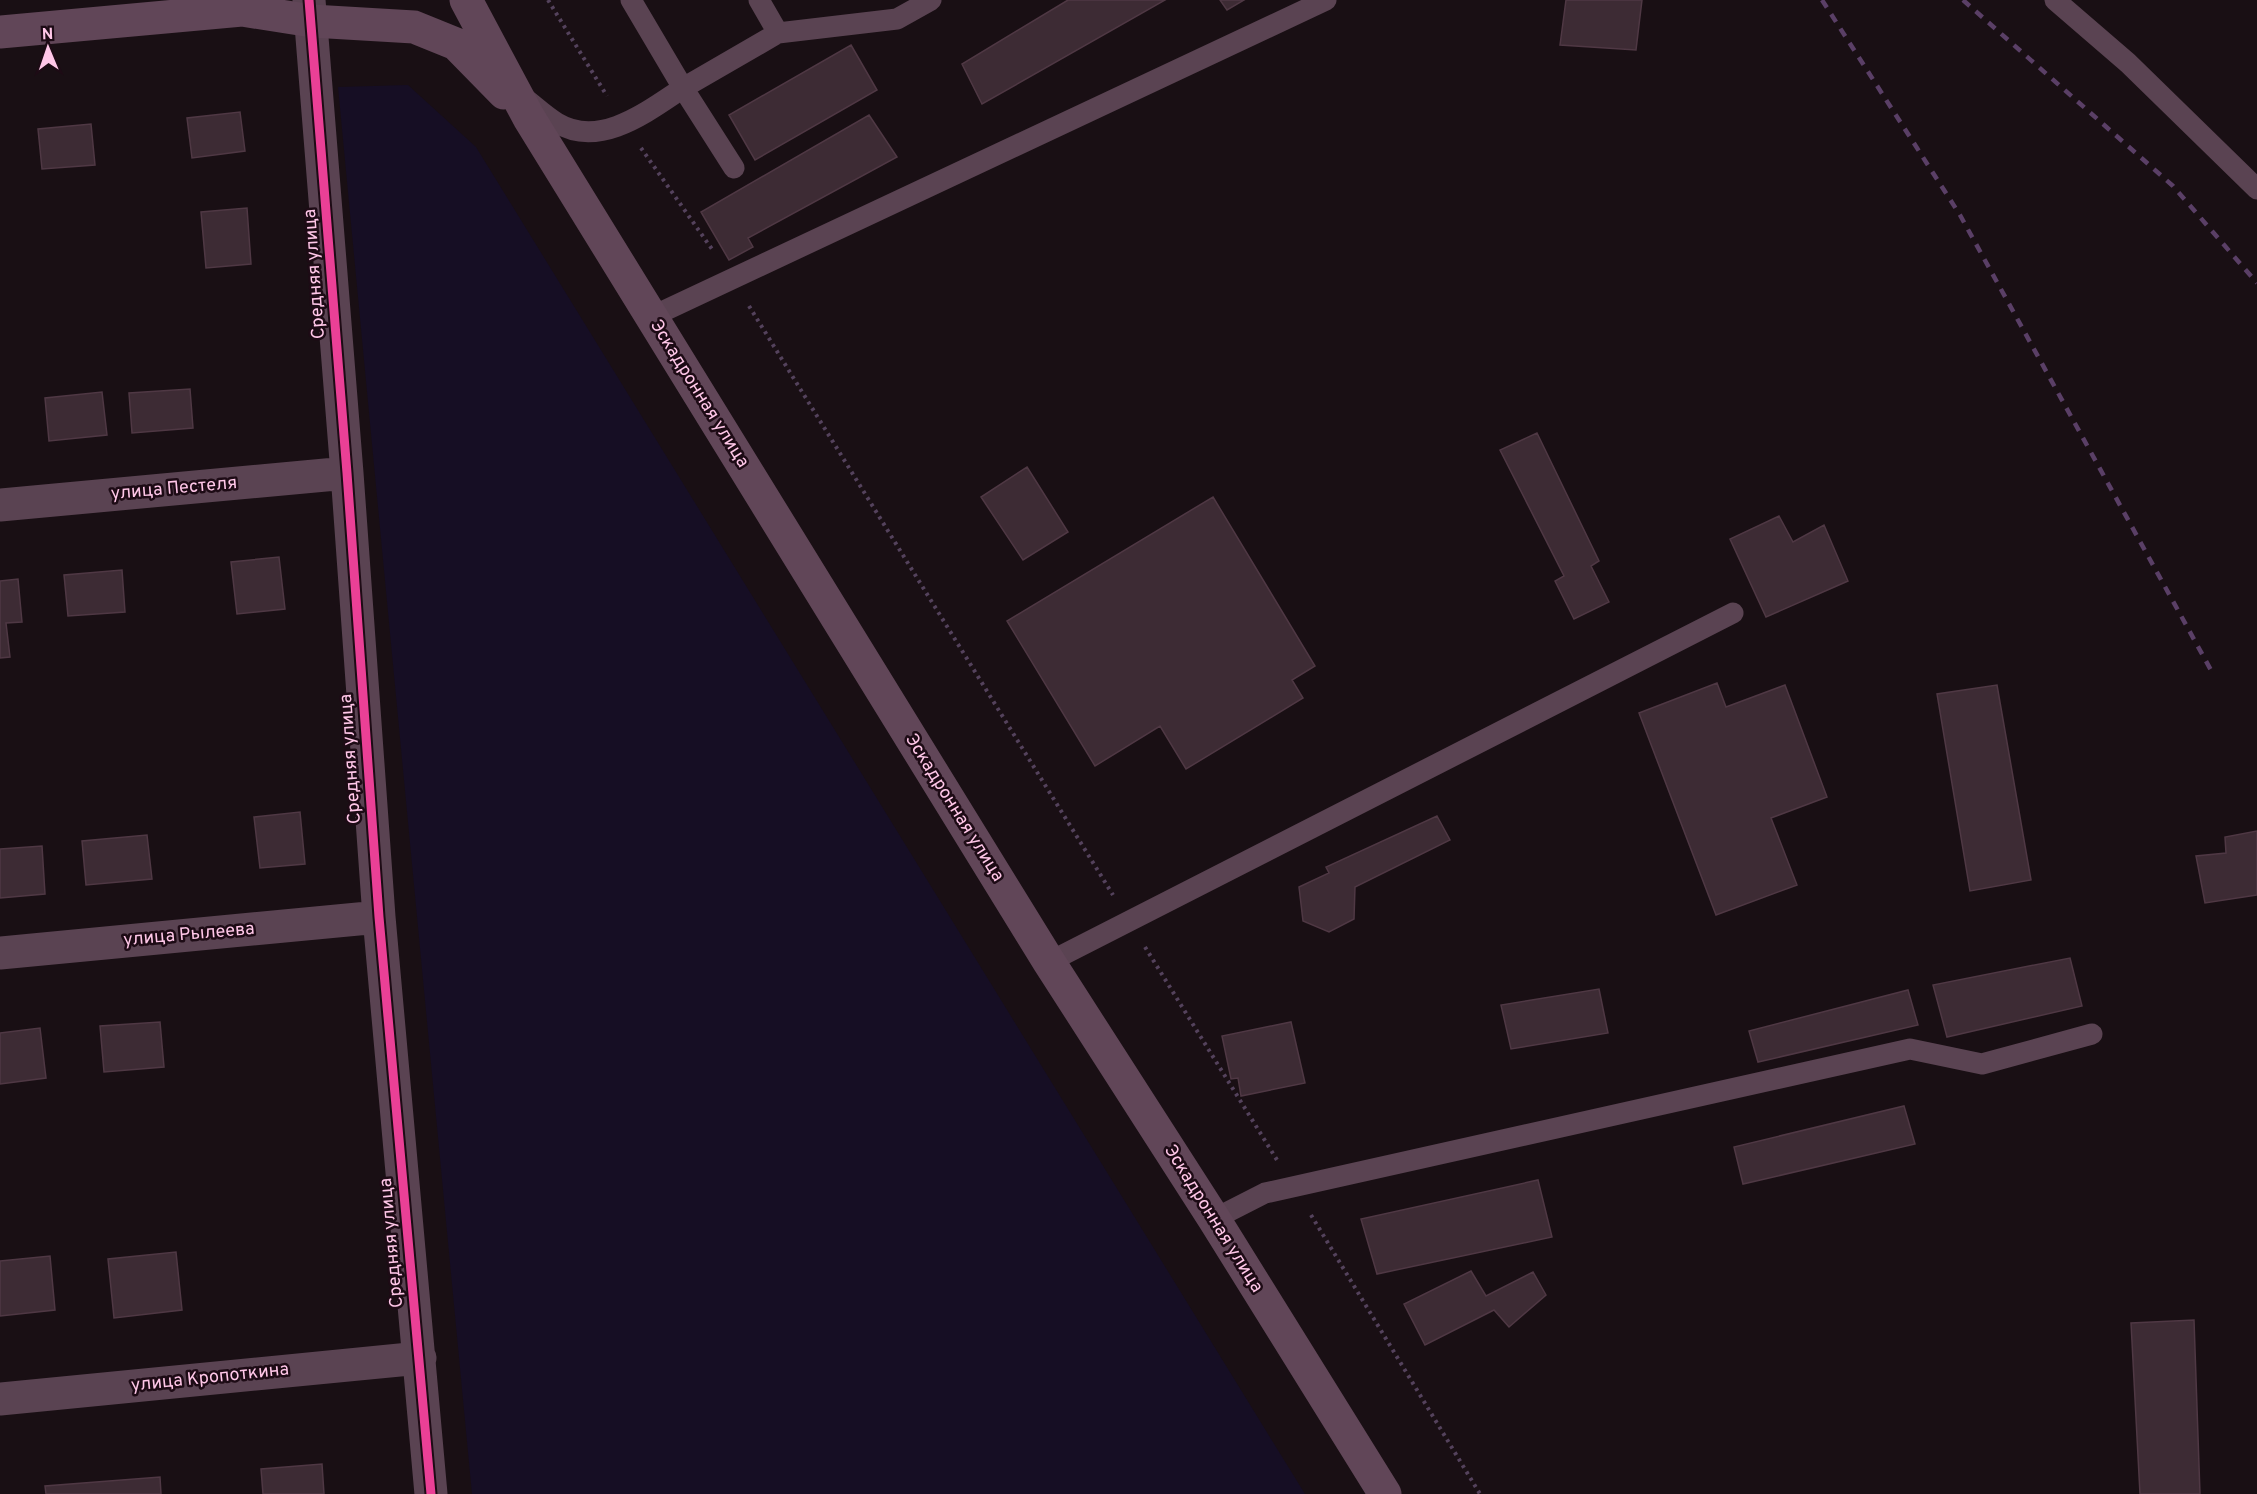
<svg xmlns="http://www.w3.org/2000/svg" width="2257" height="1494" font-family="Overpass,sans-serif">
<rect width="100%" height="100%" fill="#190f14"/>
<path fill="#160e24" d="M408 85 476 147 1305 1494H472L338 87Z"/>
<path fill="#3d2b34" stroke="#4f3844" stroke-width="1.5" d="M1068 0H1165L982 104 962 64Z
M1220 0H1244L1227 10Z
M1566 0H1642L1636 50 1560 45Z
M851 45 877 90 755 160 729 115Z
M240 112 245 151 192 158 187 118Z
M869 115 897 157 748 238 753 247 729 260 701 212Z
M91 124 95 165 42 169 38 129Z
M247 208 251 264 206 268 201 212Z
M190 389 193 428 132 433 129 393Z
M102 392 107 435 49 441 45 398Z
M1537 433 1599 561 1591 566 1609 602 1574 619 1555 581 1564 576 1500 450Z
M1027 467 1068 532 1023 560 981 497Z
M1213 497 1315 666 1292 680 1303 698 1186 769 1160 726 1095 766 1007 621Z
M1779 516 1793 542 1824 525 1848 581 1766 617 1730 539Z
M279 557 285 609 237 614 231 562Z
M122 570 125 612 68 616 64 575Z
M18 579 22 622 6 623 10 657 0 658V581Z
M1717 683 1726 707 1785 685 1827 797 1771 818 1797 885 1716 915 1639 713Z
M1997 685 2031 880 1970 891 1937 694Z
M300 812 305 864 260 868 254 817Z
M1437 816 1450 840 1355 887 1354 919 1329 932 1303 921 1299 887 1329 873 1326 867Z
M2257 831V895L2205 903 2196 856 2226 853 2225 837Z
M147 835 152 879 86 885 82 841Z
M42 846 45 894 0 898V849Z
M2070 958 2082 1006 1947 1037 1933 985Z
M1599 989 1608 1033 1511 1049 1501 1005Z
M1908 990 1918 1025 1758 1062 1749 1031Z
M160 1022 164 1067 104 1072 100 1026Z
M1291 1022 1305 1083 1241 1096 1238 1078 1231 1079 1222 1036Z
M40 1028 46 1078 0 1084V1033Z
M1904 1106 1915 1144 1743 1184 1734 1147Z
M1538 1180 1552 1237 1377 1274 1361 1219Z
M176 1252 182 1310 114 1318 108 1259Z
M50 1256 55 1310 0 1316V1261Z
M1471 1271 1486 1296 1533 1272 1546 1295 1509 1327 1494 1310 1425 1345 1404 1304Z
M2194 1320 2200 1494H2140L2131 1323Z
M322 1464 324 1494H263L261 1469Z
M160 1477 161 1494H46L45 1486Z"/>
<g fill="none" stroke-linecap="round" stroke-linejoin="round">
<path stroke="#54425c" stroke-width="4" stroke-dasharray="3 4.5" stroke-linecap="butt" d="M548 0 607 96
M641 148 714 252
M749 306 1113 895
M1145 947 1277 1160
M1311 1215 1480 1494"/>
<path stroke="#5a4352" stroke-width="21" d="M759 0 778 33 897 19 931 0
M2055 0 2128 63 2257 189
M523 97C534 105 545 116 557 123 600 149 648 111 683 88L631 0
M734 168 683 88 778 33
M651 317 1326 0
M1049 962 1733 613
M1214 1219 1265 1193 1910 1049 1982 1064 2092 1034"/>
<path stroke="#5a4352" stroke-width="33" d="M309 0 347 473 379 917 431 1494
M0 505 347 473
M0 953 379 917
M0 1399 420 1358"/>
<path stroke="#614658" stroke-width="33" d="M466 0 529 118 1049 962 1214 1219 1385 1494
M0 32 242 10 312 21 414 27 456 44 504 93"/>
<path stroke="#5a3f66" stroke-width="4.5" stroke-dasharray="9 8" stroke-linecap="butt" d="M1822 0 1960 215 2212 672
M1963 0 2173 186 2257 283"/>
<defs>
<path id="cycleway" d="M309 0 347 473 379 917 431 1494"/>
</defs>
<use href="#cycleway" stroke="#1d0b15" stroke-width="13"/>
<use href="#cycleway" stroke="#ea4096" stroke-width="9"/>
</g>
<g text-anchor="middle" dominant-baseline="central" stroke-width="5" stroke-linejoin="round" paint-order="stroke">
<g font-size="18" fill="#ffc7e8" stroke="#1d0b15">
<text transform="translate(315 274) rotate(-94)">Средняя улица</text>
<text transform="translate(699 394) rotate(58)">Эскадронная улица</text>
<text transform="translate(174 489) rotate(-5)">улица Пестеля</text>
<text transform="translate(351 759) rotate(-94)">Средняя улица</text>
<text transform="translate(954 808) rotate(58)">Эскадронная улица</text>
<text transform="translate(189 935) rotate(-5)">улица Рылеева</text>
<text transform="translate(1213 1219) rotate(58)">Эскадронная улица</text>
<text transform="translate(392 1243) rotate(-95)">Средняя улица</text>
<text transform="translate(210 1378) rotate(-6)">улица Кропоткина</text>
</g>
</g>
<g transform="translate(48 48) rotate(358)" stroke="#1d0b15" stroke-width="4.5" paint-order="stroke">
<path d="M0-4.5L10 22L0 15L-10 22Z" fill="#ffc7e8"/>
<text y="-9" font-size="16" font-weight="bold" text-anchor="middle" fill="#ffc7e8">N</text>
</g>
</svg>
